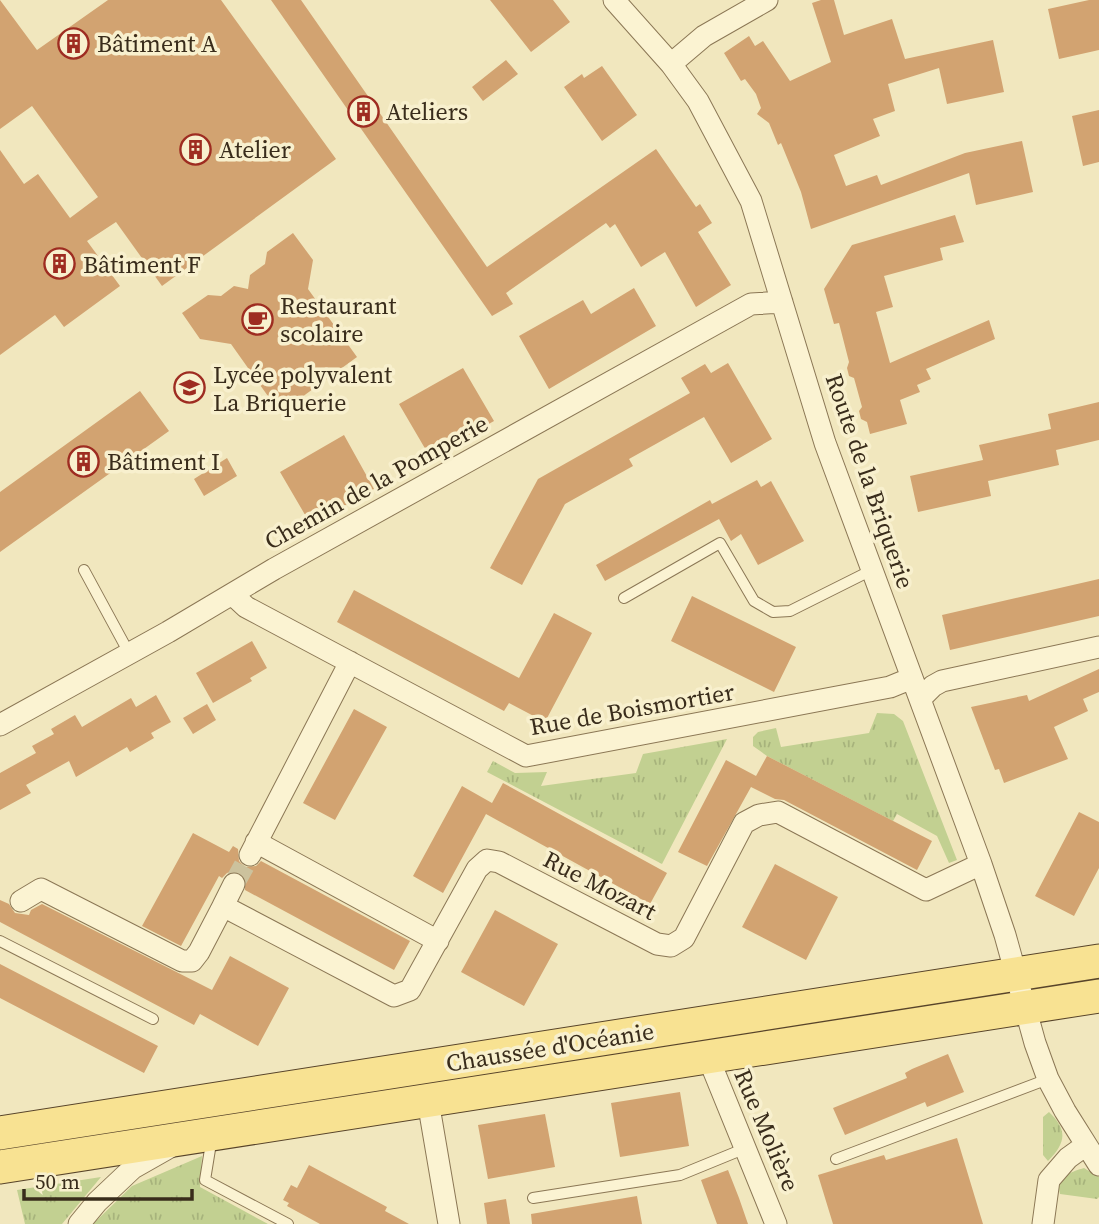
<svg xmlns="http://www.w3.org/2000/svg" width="1099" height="1224" font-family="'Source Serif 4',serif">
<defs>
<pattern id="grass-tufts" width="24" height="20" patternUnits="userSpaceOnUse" patternTransform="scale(1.75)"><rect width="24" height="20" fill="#c2d091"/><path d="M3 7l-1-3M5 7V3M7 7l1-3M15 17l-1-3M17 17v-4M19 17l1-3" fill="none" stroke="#a7b37c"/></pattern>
</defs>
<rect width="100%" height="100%" fill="#f1e7be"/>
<path fill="url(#grass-tufts)" d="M877 713 894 714 903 721 957 860 949 863 937 836 897 814 893 821 767 756 753 746V737L758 732 776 728 781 747 869 733Z
M727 739 662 864 487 772 493 761 515 773 547 772 541 786 636 773 643 754Z
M1049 1112C1068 1130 1066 1143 1048 1161L1043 1155V1117Z
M202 1156 200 1187 268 1224H93L132 1186Z
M1084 1168 1099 1177V1197L1097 1199 1060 1194C1055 1177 1071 1172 1084 1168Z
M101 1177 62 1224H25L17 1190Z"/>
<path fill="#d2a371" d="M0 0 37 50 108 0H221L336 159 162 286 116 222 87 241 120 286 64 327 55 315 0 355V150L24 184 38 174 70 218 98 197 32 106 0 129Z
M271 0H301L487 267 656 149 696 207 700 204 712 223 698 232 731 285 696 307 665 252 641 267 615 224 610 228 606 223 506 293 513 304 492 316Z
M490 0H553L570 22 531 52Z
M821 0H834L844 35 892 19 905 59 993 40 1004 92 947 104 939 68 888 84 895 111 873 119 880 136 834 155 846 186 877 175 881 185 965 153 1022 141 1033 192 976 205 969 173 811 229 801 192 781 143 778 145 769 123 757 114 761 108 756 94 745 79 741 81 724 53 749 36 755 46 763 41 790 81 831 62 812 3Z
M1089 0H1099V50L1059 59 1048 9Z
M506 60 518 74 483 101 472 87Z
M602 66 637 115 602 141 564 87 582 74 584 78Z
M1099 110V162L1083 166 1072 116Z
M955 215 964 242 940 248 943 260 884 276 893 307 876 312 890 363 989 320 995 339 926 369 931 379 917 385 920 392 900 400 907 424 870 434 867 422 861 419 859 411 862 407 854 378 849 376 847 368 849 362 839 323 834 324 824 289 852 245Z
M293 233 313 260 308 289 357 357 280 413 231 344 200 339 182 313 208 295 221 296 234 286 248 289 250 275 265 264 267 252Z
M634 288 656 326 549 389 519 336 583 300 591 314Z
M728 363 772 439 731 463 704 417 629 459 633 466 565 504 522 585 490 568 538 479 690 393 681 378 705 364 711 373Z
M463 368 494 421 430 457 399 404Z
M140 391 169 431 0 552V492Z
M1099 402V440L1056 450 1059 465 988 481 991 496 918 512 910 476 983 460 979 445 1051 429 1048 414Z
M344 435 374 489 311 525 280 472Z
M227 458 237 476 204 496 194 479Z
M757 480 761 487 771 481 804 541 758 565 741 534 731 541 719 519 605 581 596 565 710 500 712 504Z
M1099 579V616L950 650 942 615Z
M354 590 519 678 554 613 592 633 545 722 509 703 504 711 337 622Z
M692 596 796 647 774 692 671 641Z
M252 641 267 668 250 678 252 681 213 703 196 673Z
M1099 669V692L1083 699 1088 711 1054 727 1068 759 1004 783 999 769 995 770 971 707 1027 695 1029 701Z
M156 695 171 722 151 733 154 738 130 752 127 747 76 777 69 761 26 785 31 793 0 810V773L36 753 32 746 54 734 51 729 75 715 82 727 131 698 136 707Z
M207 704 216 720 193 734 183 718Z
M354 709 387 727 335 820 303 803Z
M767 756 932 841 917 870 784 800 775 799 751 787 707 866 678 852 726 760 756 776Z
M503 783 667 873 650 904 486 814 443 893 413 876 462 786 492 803Z
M1079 812 1099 822V868L1074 916 1035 896Z
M193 833 229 852 233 846 238 849 239 861 245 867 256 866 261 861 410 941 394 970 245 890V877L234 871 227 873 222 878 219 876 181 946 142 926Z
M775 864 838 897 806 960 742 927Z
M0 900 9 904 15 913 29 915 31 910 42 904 212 990 230 956 289 988 258 1046 200 1014 194 1025 0 922Z
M495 910 558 944 524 1006 461 972Z
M0 964 158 1046 144 1073 0 998Z
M948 1054 964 1092 927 1107 925 1102 845 1135 833 1108 907 1078 905 1073 912 1069Z
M680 1092 689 1146 620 1157 611 1103Z
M545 1114 555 1167 488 1179 478 1125Z
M957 1138 983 1224H833L818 1175 884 1155 886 1160Z
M309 1165 387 1207 385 1211 409 1224H320L287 1206 289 1203 283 1200 291 1185 297 1188Z
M728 1170 739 1198 748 1224H717L701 1180Z
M637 1196 642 1224H532L531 1214Z
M506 1199 510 1224H487L484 1203Z"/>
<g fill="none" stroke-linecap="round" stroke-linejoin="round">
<path stroke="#ccc29d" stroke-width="21" stroke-dasharray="21 10" stroke-linecap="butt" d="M234 884 250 855"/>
<defs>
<path id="service" d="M84 570 129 653
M624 598 720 543 754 601 773 612 790 611 872 570
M0 941 153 1019
M212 1137 205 1180 288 1224
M836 1159 1048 1079
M533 1198 680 1175 746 1148"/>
<path id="minor" d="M614 0 671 64 698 101 751 201 825 443 981 864 1005 935 1035 1043 1048 1079 1065 1111 1099 1165
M671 64 704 36 767 0
M232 594 246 607 526 756 890 687 912 678
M920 699 933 686 942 681 1099 647
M0 725 168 632 274 569 751 304 782 302
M256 842 438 941
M250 855 350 662
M21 901 41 889 182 961H192L199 952 223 906 394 996 410 990 477 869 487 860 499 862 657 944 671 946 684 938 744 823 759 815 778 812 926 890 981 864
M223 906 234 884
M708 1057 776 1224
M428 1101 449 1224
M79 1224 97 1202 133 1168 170 1147
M1043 1224 1049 1180 1068 1158 1086 1145"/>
<path id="primary" d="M0 1133 1099 961
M0 1167 1099 996"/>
</defs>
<use href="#service" stroke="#8b7755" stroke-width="12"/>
<use href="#minor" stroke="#8b7755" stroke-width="23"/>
<use href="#primary" stroke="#58442a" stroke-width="35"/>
<use href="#service" stroke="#fbf3d2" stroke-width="10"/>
<use href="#minor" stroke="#fbf3d2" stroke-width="21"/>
<use href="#primary" stroke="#f8e292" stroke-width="33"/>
</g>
<defs>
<symbol id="building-ring" viewBox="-11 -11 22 22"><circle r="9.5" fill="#f8f0ce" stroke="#9e2c21" stroke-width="1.5"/><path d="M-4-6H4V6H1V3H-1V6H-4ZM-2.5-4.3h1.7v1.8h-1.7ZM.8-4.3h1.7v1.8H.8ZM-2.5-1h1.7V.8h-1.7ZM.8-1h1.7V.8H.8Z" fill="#9e2c21"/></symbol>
<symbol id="cafe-ring" viewBox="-11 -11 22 22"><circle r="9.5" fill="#f8f0ce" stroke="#9e2c21" stroke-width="1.5"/><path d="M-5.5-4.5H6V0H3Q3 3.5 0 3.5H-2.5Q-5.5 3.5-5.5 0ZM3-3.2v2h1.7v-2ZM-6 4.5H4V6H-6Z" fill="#9e2c21"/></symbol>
<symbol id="school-ring" viewBox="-11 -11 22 22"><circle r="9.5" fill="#f8f0ce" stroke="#9e2c21" stroke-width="1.5"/><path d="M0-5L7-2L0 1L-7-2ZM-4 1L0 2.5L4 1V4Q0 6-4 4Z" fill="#9e2c21"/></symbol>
</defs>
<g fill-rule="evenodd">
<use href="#building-ring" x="56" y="26" width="35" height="35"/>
<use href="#building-ring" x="346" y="94" width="35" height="35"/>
<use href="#building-ring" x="178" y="132" width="35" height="35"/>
<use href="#building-ring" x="42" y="246" width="35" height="35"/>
<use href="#cafe-ring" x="240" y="302" width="35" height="35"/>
<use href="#school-ring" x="172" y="370" width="35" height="35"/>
<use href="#building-ring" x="66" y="444" width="35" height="35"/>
</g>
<g text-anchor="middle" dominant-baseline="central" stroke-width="7" stroke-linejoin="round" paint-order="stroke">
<g font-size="24" fill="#392c1b" stroke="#f8f0ce" text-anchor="start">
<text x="97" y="43">Bâtiment A</text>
<text x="386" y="111">Ateliers</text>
<text x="219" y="149">Atelier</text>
<text x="83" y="264">Bâtiment F</text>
<text x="280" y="305">Restaurant<tspan x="280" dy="28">scolaire</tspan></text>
<text x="213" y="374">Lycée polyvalent<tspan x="213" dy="28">La Briquerie</tspan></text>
<text x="107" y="461">Bâtiment I</text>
</g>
<g font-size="24" fill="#392c1b" stroke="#f8f0ce">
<text transform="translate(870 481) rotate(71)">Route de la Briquerie</text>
<text transform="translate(376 482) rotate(-29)">Chemin de la Pomperie</text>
<text transform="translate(632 709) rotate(-10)">Rue de Boismortier</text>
<text transform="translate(600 885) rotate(27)">Rue Mozart</text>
<text transform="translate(550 1047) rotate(-9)">Chaussée d'Océanie</text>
<text transform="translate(767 1130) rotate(67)">Rue Molière</text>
</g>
</g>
<path d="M24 1189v10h168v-10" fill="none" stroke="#392c1b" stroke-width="3.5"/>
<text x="35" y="1189" font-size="21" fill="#392c1b" stroke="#f8f0ce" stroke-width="5" paint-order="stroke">50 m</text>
</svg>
